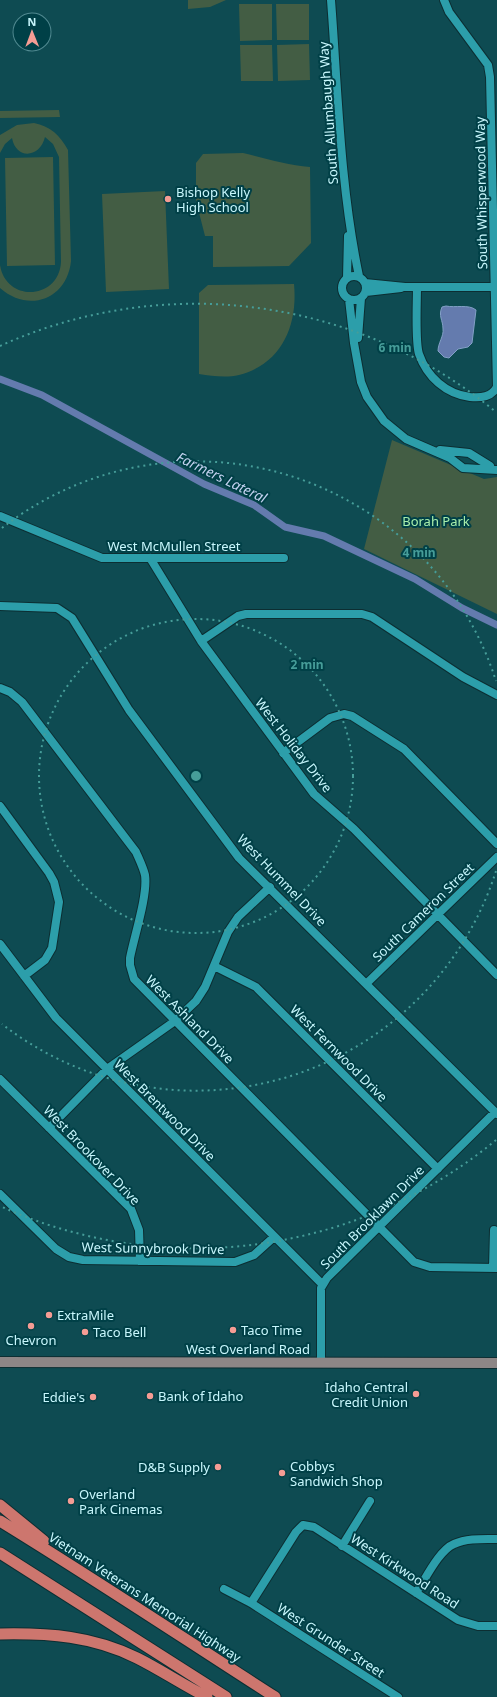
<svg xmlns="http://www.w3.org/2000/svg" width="497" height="1697" font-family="'Noto Sans',sans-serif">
<rect width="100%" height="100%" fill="#0e4b52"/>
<path fill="#435d44" d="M188 0H226L210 7 188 9Z
M272 4V40L240 41 239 4Z
M276 4H309V40H277Z
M309 44 310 80 278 81 277 45Z
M240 45H272L273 81H241Z
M59 110 60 117 0 118V111Z
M34 123C50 126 60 135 68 150L71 261C67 300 28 313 0 288V265C6 303 59 300 61 262L59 157 53 144 45 137C40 158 16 160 12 138L5 144 0 153V135L17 125Z
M243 153C265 158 287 165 310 167L311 243 289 266 213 267V236H205L196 201V163L203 154Z
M53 157 55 265 7 266 5 158Z
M165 191 169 289 106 292 102 194Z
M294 284C298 325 282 364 239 375 226 378 212 376 199 374V293L208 285Z
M392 440 484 479 497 477V614L364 549Z"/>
<path fill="#647bae" stroke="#82a0c6" d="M446 306C455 308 469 304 476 310L472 343 468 347 458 349 449 358 444 357 438 351C438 343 444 336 443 329 443 320 438 316 442 307Z"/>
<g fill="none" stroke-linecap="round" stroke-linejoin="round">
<path stroke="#647bae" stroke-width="7" d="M0 379 42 395 204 484 254 505 285 527 324 536 415 579 462 608 497 625"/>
<defs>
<path id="minor" d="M331 0C338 92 340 186 359 276
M342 288a12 12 0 1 1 24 0a12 12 0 1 1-24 0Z
M347 278 348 236
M365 283 405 287H495
M417 287C417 302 415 342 419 354 427 377 446 394 470 397 482 398 491 397 497 387L490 77 488 65 449 12 444 0
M366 292 401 288
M349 299 354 343 361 382 367 397 384 421 406 439 450 458 463 468 497 470
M358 338 361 298
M440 450 469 453 490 466
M0 516 102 558H284
M150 558 201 641 314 794 354 829 497 975
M0 606 57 608 72 618 129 710 239 858 497 1114
M201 641 238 616 246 614H362L372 617 463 677 497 695
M0 688 10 692 22 702 136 852C139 859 143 867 145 875 148 895 134 937 130 958V965L134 979 414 1262 430 1267 497 1268
M283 753 330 718 344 714 352 716 404 749 497 844
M0 806 49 873 54 882 59 902 52 948 45 960 24 976
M0 944 56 1018 322 1284
M214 966 256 987 438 1169
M367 983 497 857
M0 1079 131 1209 139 1230 140 1261
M49 1128 107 1069 175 1021 196 1001 205 987 228 932 238 917 270 887
M0 1194 56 1249 69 1257 83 1260 235 1262 254 1255 274 1237
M493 1268 494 1230
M321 1362V1288L327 1278 495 1112
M342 1546 370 1501
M224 1589 251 1603 398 1697
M416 1593C425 1580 439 1550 454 1544 467 1538 483 1539 497 1539
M251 1603 296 1532 303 1525 314 1527 458 1620 478 1626H497"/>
<path id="major" d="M0 1362 497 1363"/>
<path id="highway" d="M0 1505 44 1541
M0 1521C93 1578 183 1638 275 1697
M0 1553 226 1697
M0 1634C49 1633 93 1636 137 1658 161 1670 183 1685 207 1697"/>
</defs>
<use href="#minor" stroke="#0c2e32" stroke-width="10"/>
<use href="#major" stroke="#0c2e32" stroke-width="12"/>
<use href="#highway" stroke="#0c2e32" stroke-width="13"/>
<use href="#minor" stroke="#2c9eaa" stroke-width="8"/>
<use href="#major" stroke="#8d8686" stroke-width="10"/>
<use href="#highway" stroke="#cd766e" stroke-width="11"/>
</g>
<g fill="none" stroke="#469d99" stroke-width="2" stroke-dasharray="2 4">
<circle cx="196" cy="776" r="157"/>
<path d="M496 871A315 315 0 0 1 2 1024M2 528A315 315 0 0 1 496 681"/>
<path d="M496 1140A472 472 0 0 1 0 1206M0 346A472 472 0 0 1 496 412"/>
</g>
<g fill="#f59c94" stroke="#004047" stroke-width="1.5">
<circle cx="168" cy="199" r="4"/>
<circle cx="49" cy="1315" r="4"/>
<circle cx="31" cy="1326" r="4"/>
<circle cx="233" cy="1330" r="4"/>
<circle cx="85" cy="1332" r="4"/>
<circle cx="416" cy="1394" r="4"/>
<circle cx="150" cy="1396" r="4"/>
<circle cx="93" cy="1397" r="4"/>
<circle cx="218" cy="1467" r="4"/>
<circle cx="282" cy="1473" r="4"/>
<circle cx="71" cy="1501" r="4"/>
</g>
<g text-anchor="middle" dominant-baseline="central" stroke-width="4" stroke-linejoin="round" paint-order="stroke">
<g font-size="13" fill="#c8f7fd" stroke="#004047">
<text transform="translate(328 113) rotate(-94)">South Allumbaugh Way</text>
<text transform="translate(481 193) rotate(-91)">South Whisperwood Way</text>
<text x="174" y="546">West McMullen Street</text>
<text transform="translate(294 745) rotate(52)">West Holiday Drive</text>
<text transform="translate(282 880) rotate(46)">West Hummel Drive</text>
<text transform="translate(423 912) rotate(-44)">South Cameron Street</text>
<text transform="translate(190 1019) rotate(45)">West Ashland Drive</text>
<text transform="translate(339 1053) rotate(45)">West Fernwood Drive</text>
<text transform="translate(165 1110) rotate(45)">West Brentwood Drive</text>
<text transform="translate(92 1155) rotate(46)">West Brookover Drive</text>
<text transform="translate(372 1217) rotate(-45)">South Brooklawn Drive</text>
<text transform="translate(153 1248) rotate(1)">West Sunnybrook Drive</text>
<text x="248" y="1349">West Overland Road</text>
<text transform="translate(405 1571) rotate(33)">West Kirkwood Road</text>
<text transform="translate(145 1597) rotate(33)">Vietnam Veterans Memorial Highway</text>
<text transform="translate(331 1640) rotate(33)">West Grunder Street</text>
</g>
<g font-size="13" fill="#c8f7fd" stroke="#004047" text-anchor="start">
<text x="176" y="192">Bishop Kelly<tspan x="176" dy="15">High School</tspan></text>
<text x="57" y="1315">ExtraMile</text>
<text x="241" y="1330">Taco Time</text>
<text x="93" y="1332">Taco Bell</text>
<text x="31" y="1340" text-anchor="middle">Chevron</text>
<text x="408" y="1387" text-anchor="end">Idaho Central<tspan x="408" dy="15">Credit Union</tspan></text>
<text x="158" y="1396">Bank of Idaho</text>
<text x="85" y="1397" text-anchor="end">Eddie's</text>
<text x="290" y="1466">Cobbys<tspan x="290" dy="15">Sandwich Shop</tspan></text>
<text x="210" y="1467" text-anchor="end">D&amp;B Supply</text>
<text x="79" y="1494">Overland<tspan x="79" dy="15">Park Cinemas</tspan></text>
</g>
<g font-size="13" fill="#a8eeab" stroke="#004047">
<text x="436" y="521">Borah Park</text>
</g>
<g font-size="14" font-style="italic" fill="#c3d2f0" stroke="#004047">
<text transform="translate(222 477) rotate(26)">Farmers Lateral</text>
</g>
</g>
<circle cx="196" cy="776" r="6" fill="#469d99" stroke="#004047" stroke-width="2"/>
<g font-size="12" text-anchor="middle" font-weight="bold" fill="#469d99" stroke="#004047" stroke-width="4" stroke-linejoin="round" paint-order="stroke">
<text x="395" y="352">6 min</text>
<text x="419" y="557">4 min</text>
<text x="307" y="669">2 min</text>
</g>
<g transform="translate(32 32) rotate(359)"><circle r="19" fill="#004047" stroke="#508990"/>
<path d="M0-3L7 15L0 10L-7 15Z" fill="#f59c94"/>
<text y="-6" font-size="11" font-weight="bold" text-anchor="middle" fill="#c8f7fd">N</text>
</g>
</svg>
